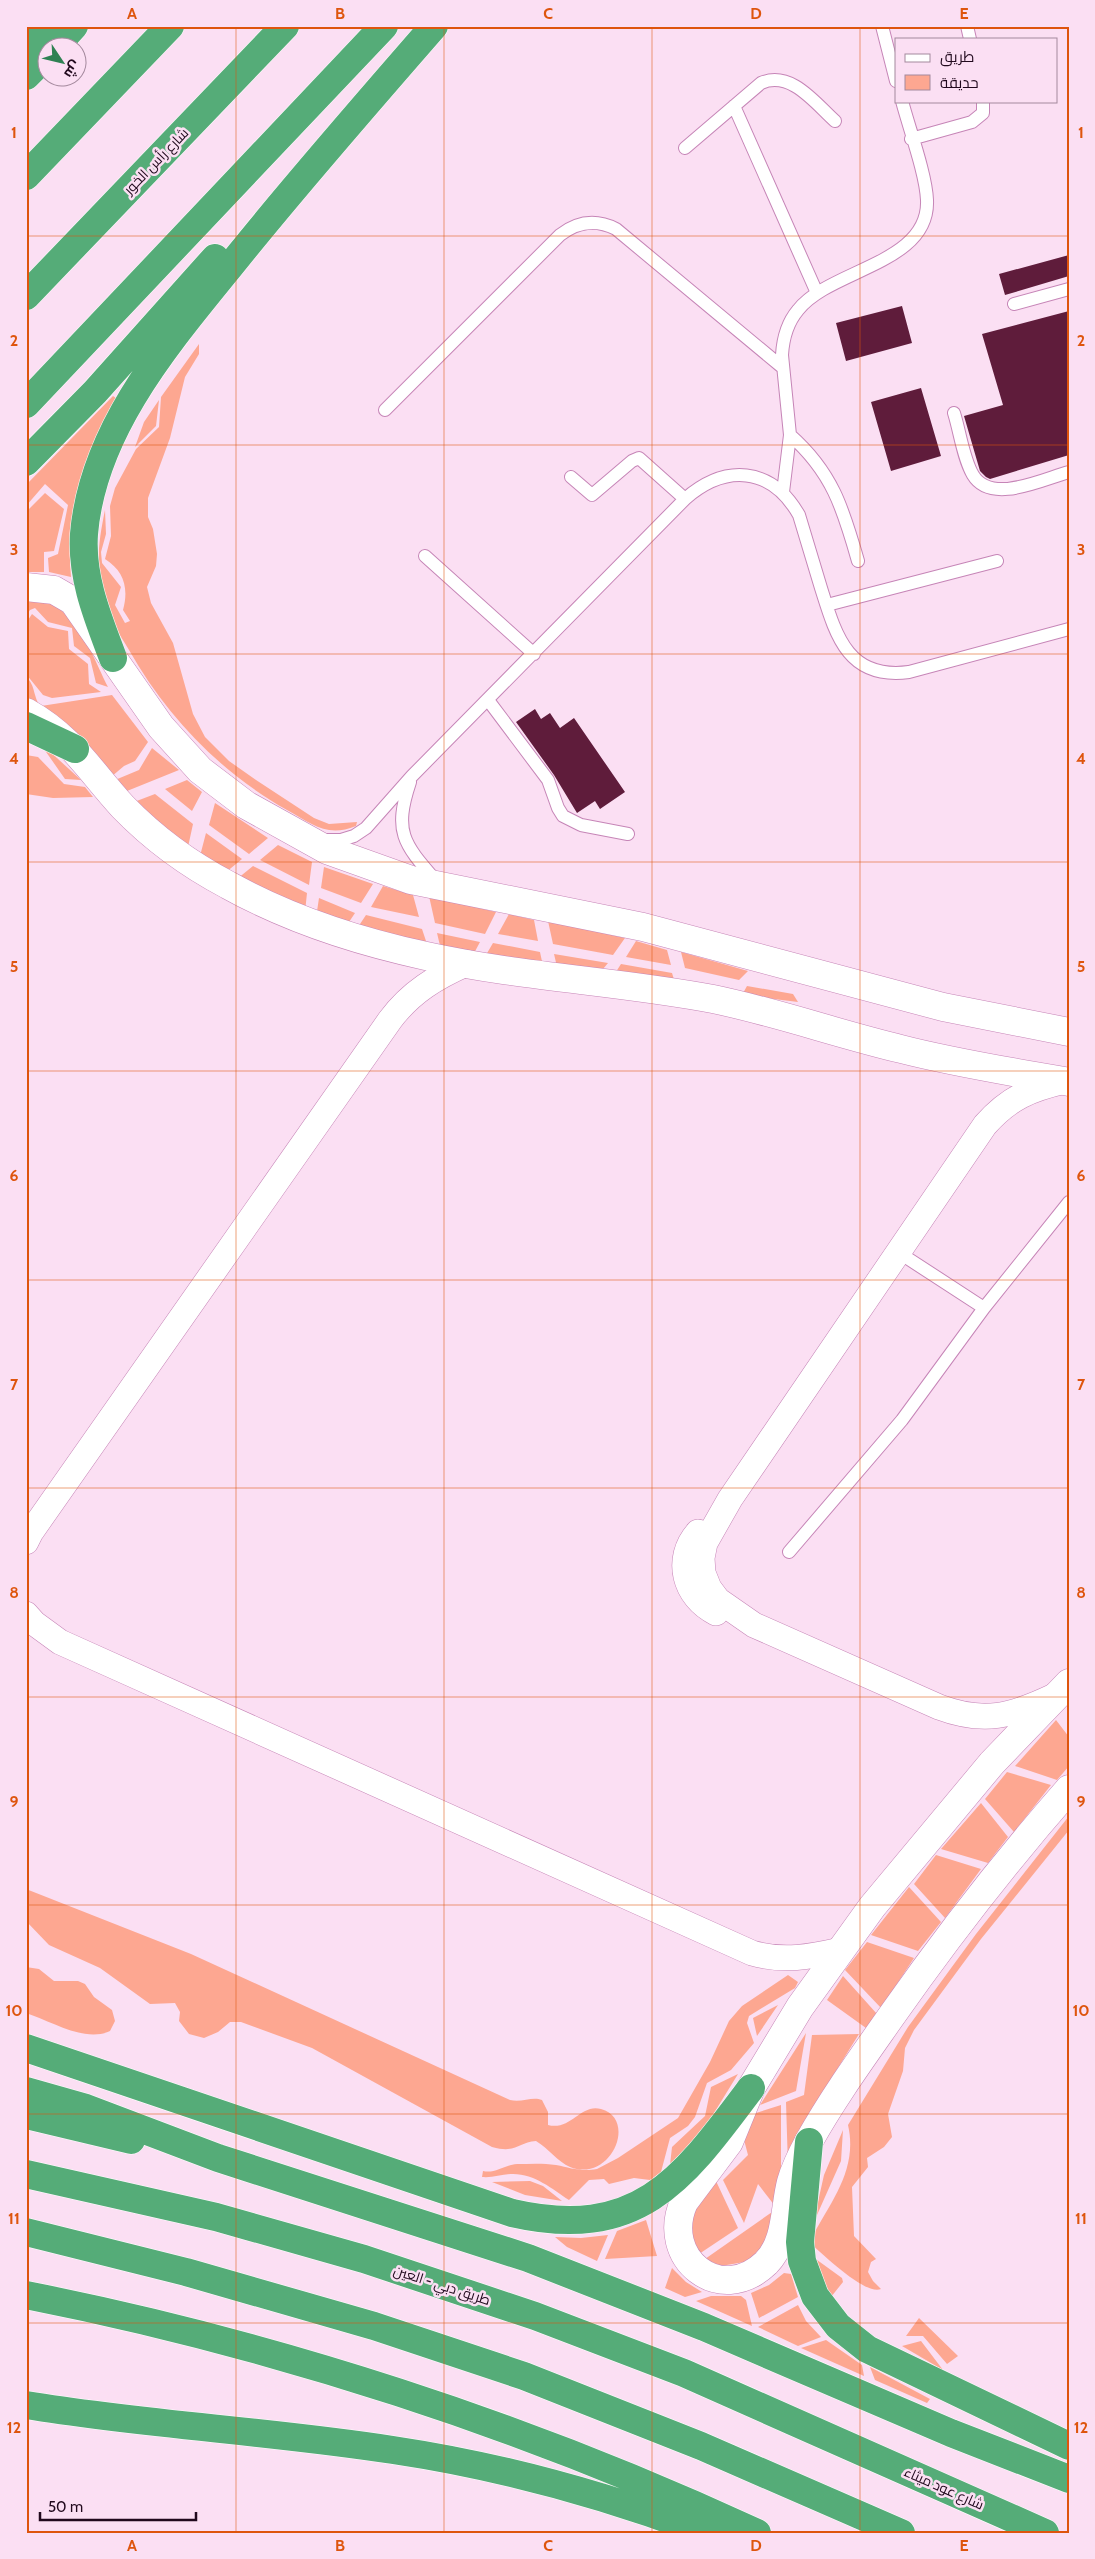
<svg xmlns="http://www.w3.org/2000/svg" width="1095" height="2559" font-family="Cabin,Cairo,sans-serif">
<rect width="100%" height="100%" fill="#fbdff3"/>
<path fill="#fda791" d="M199 344V354L185 377 170 438 148 498V517L153 529 157 554 156 566 147 587 151 603 173 643 193 714 205 737 229 761 256 780 314 818 329 824 357 822 356 826C327 838 312 824 287 810 220 772 167 717 129 650 120 635 110 620 105 603 95 569 98 544 105 510L106 534 101 552 102 563 121 587 115 605 125 623 130 621 123 610C129 588 124 571 105 559L111 536 110 506 115 488 136 449 159 427 161 397Z
M113 396 116 398C85 454 65 512 71 577L49 572 48 558 58 554 68 505 45 484 26 506V485Z
M159 400 156 426 135 447 144 422Z
M45 493 64 509 54 551 44 552V572H26V512Z
M26 598C74 598 90 651 108 687L96 683 90 658 74 646 72 628 48 622 35 608 30 610 26 616Z
M32 614 48 627 68 631 69 649 88 664 89 684 101 692 52 698 43 695 26 674V623Z
M26 677C36 685 33 699 41 706L112 695 148 742 135 761 124 766 111 777 26 699Z
M46 748 81 780 65 779 44 749Z
M152 748 179 770 127 791 115 780 139 770Z
M26 755 38 757 64 784 85 787 93 797 53 798 26 794Z
M187 780 202 792 192 811 165 789Z
M155 794 193 824 188 847 134 802Z
M215 803 268 838 249 854 209 825Z
M206 833 242 859 225 873 200 856Z
M278 845 312 862 309 885 260 860Z
M253 866 307 893 305 912 237 879Z
M324 867 373 884 361 903 321 888Z
M383 886 413 895 419 917 371 907Z
M429 896 496 912 485 934 435 923Z
M319 898 355 913 345 928 316 918Z
M509 914 534 920 538 941 498 934Z
M366 915 422 929 428 947 356 930Z
M548 921 625 938 613 955 553 944Z
M437 933 480 942 472 957 441 950Z
M636 941 667 950 671 965 626 957Z
M493 943 540 952 544 971 483 960Z
M681 952 748 971 739 980 685 968Z
M554 954 608 963 598 975 558 971Z
M621 964 672 973 676 986 612 978Z
M747 986 793 994 798 1002 742 995Z
M1056 1720 1069 1737V1766L1057 1780 1015 1766Z
M1007 1772 1051 1785 1014 1832 985 1799Z
M981 1803 1008 1837 988 1863 941 1849Z
M1069 1816V1830L981 1939 914 2030 905 2048 903 2071 888 2114 892 2137 884 2147 867 2158 868 2167 852 2187 854 2236 876 2259 871 2262 868 2272 873 2281 881 2289C866 2296 824 2255 812 2245V2237C832 2200 858 2169 848 2125L908 2027 976 1934Z
M936 1855 981 1869 945 1918 914 1884Z
M909 1887 941 1922 918 1951 871 1935Z
M26 1889 191 1954 510 2100C522 2103 532 2096 542 2100L548 2112V2125C571 2131 581 2103 601 2109 638 2119 611 2183 570 2167 558 2162 548 2148 536 2141 518 2142 517 2154 492 2147L312 2048 241 2022H230L218 2032 204 2038 189 2034 179 2021 180 2012 175 2003 150 2004 100 1968 49 1945 26 1921Z
M867 1942 914 1958 881 2008 845 1970Z
M26 1967 39 1969 54 1981H78L85 1984 94 1997 112 2010 115 2021 110 2031C85 2043 51 2021 26 2013Z
M788 1975 798 1982 795 1988 749 2016 747 2023 754 2043 731 2070 707 2083 695 2117 688 2126 670 2138 661 2172 650 2180 634 2178 609 2184 604 2179 589 2180 569 2200C552 2189 535 2174 513 2174 502 2174 493 2178 482 2177L483 2171C495 2174 504 2165 517 2164 529 2164 543 2163 556 2165 571 2168 581 2172 597 2169L618 2158 678 2118 710 2062 729 2021 742 2006Z
M843 1976 877 2014 866 2028 827 2000Z
M778 2005 757 2036 753 2018Z
M806 2033 796 2091 760 2105Z
M859 2034 821 2095 788 2167 786 2102 804 2095 812 2035Z
M738 2074 706 2126 670 2165 672 2147 705 2116 711 2087Z
M781 2105V2169L775 2206 758 2184 744 2223 723 2180 748 2155 743 2136 756 2113Z
M843 2130 841 2161 813 2224 824 2175Z
M530 2181 543 2186 562 2201 525 2195 492 2182Z
M716 2181 738 2228 699 2254 694 2249 689 2215Z
M775 2210 768 2240 750 2261 721 2266 705 2259Z
M646 2220 657 2256 605 2259 617 2231Z
M608 2235 597 2261 567 2247 555 2237 581 2238Z
M813 2257 842 2278 843 2282 831 2297Z
M672 2268 686 2282 702 2292 685 2297 665 2288Z
M784 2273 791 2274 798 2297 759 2318 751 2293 769 2285Z
M711 2296H741L746 2300 752 2326 696 2301Z
M798 2305 806 2321 821 2337 798 2346 758 2327Z
M919 2318 958 2356 947 2364 923 2336H906Z
M826 2340 862 2365 864 2376 801 2348Z
M921 2341 943 2370 902 2346Z
M870 2367 930 2399 927 2403 875 2380Z"/>
<path fill="#5f1c3b" d="M1069 255V276L1005 295 999 274Z
M902 306 912 343 846 361 836 323Z
M1069 311V455L990 479 986 477 980 471 964 416 1003 405 982 334Z
M921 388 941 456 891 471 871 402Z
M535 709 541 719 550 713 560 728 574 718 625 792 600 809 595 801 577 813 554 775 516 722Z"/>
<g fill="none" stroke-linecap="round" stroke-linejoin="round">
<defs>
<path id="service" d="M882 26 896 81
M967 26 970 39
M734 106 817 293
M911 139 972 122 983 113V101
M685 148 761 83C791 70 815 103 835 121
M1014 304 1069 289
M385 410 560 235C578 221 596 219 616 229L782 367
M954 413C960 432 963 458 973 475 991 505 1043 479 1069 472
M790 435C832 472 843 508 858 561
M571 477 592 495 632 461 639 458 685 499
M783 492 790 435 782 355C783 338 787 323 798 310 830 269 930 264 927 200 926 174 909 128 902 101
M425 556 534 654
M827 605 997 561
M488 700 548 780 558 808 563 816 581 825 628 834
M410 782C393 833 404 844 437 882
M324 840H341L354 836 366 828 412 776 685 499C725 464 771 466 799 515 806 539 814 564 821 588 836 636 848 680 909 672L1069 629
M898 1252 984 1308
M789 1552 902 1420 984 1308 1069 1202"/>
<path id="minor" d="M698 1532C674 1559 684 1597 716 1613
M26 1542 31 1532 390 1020C411 992 436 977 468 963
M26 1614 34 1623 60 1642 752 1953C783 1962 810 1957 841 1950
M1054 1696C1012 1716 984 1724 939 1707L754 1625 718 1600 709 1588 703 1573 702 1558 705 1543 730 1499 985 1125C1009 1098 1030 1089 1065 1081"/>
<path id="tertiary" d="M26 587 54 590 73 601 161 727 200 770 246 805 327 850 411 880 643 927 943 1007 1069 1032
M26 712C72 738 89 770 123 807 153 838 190 865 228 885 289 919 357 941 426 956 520 977 618 981 713 999 776 1012 838 1034 901 1049 955 1063 1013 1072 1069 1082
M1069 1683 992 1763 872 1907 800 2007 751 2088 729 2142 684 2202C659 2258 720 2307 766 2263 787 2242 784 2209 791 2182 795 2168 802 2154 809 2141 833 2098 862 2058 890 2018 946 1938 1005 1862 1069 1789"/>
<path id="motorway" d="M26 42 44 26
M54 48 74 26
M26 76 48 54
M26 176 170 26
M26 296 285 26
M26 404 384 26
M26 462 95 392 215 258
M113 658C98 618 81 578 84 534 93 425 175 335 240 254 303 176 368 102 434 26
M26 726 75 749
M26 2048 512 2213C639 2242 683 2179 751 2088
M26 2091 86 2108 218 2158 528 2258 704 2327 951 2433 1069 2479
M26 2115 131 2140
M809 2142 800 2242 802 2261 815 2296 838 2326 867 2349 1069 2446
M26 2174 216 2217 364 2259 535 2316 684 2373 1045 2533
M26 2232 186 2272 374 2326 524 2376 701 2446 901 2533
M26 2295C274 2344 527 2426 757 2533
M26 2405C148 2425 271 2431 393 2450 500 2466 605 2495 706 2533"/>
</defs>
<use href="#service" stroke="#c685b7" stroke-width="14"/>
<use href="#minor" stroke="#c685b7" stroke-width="26"/>
<use href="#tertiary" stroke="#c685b7" stroke-width="29"/>
<use href="#motorway" stroke="#fff" stroke-width="29"/>
<use href="#service" stroke="#fff" stroke-width="12"/>
<use href="#minor" stroke="#fff" stroke-width="25"/>
<use href="#tertiary" stroke="#fff" stroke-width="28"/>
<use href="#motorway" stroke="#55ac78" stroke-width="28"/>
</g>
<path fill="none" stroke="#de550d" stroke-width="1" stroke-opacity="0.55" d="M236 26V2533M444 26V2533M652 26V2533M860 26V2533M26 236H1069M26 445H1069M26 654H1069M26 862H1069M26 1071H1069M26 1280H1069M26 1488H1069M26 1697H1069M26 1905H1069M26 2114H1069M26 2323H1069"/>
<g text-anchor="middle" dominant-baseline="central" stroke-width="5" stroke-linejoin="round" paint-order="stroke">
<g font-size="14" fill="#21091d" stroke="#fbdff3">
<text transform="translate(156 161) rotate(-46)">شارع رأس الخور</text>
<text transform="translate(442 2285) rotate(18)">طريق دبي - العين</text>
<text transform="translate(944 2488) rotate(24)">شارع عود ميثاء</text>
</g>
</g>
<rect width="1095" height="2559" fill="none" stroke="#fbdff3" stroke-width="55"/>
<rect x="895" y="38" width="162" height="65" fill="#fbdff3" stroke="#a4899d"/>
<rect x="905" y="54" width="25" height="8" fill="#ffffff" stroke="#a4899d"/>
<text x="940" y="62" font-size="15" fill="#21091d">طريق</text>
<rect x="905" y="75" width="25" height="15" fill="#fda791" stroke="#a4899d"/>
<text x="940" y="88" font-size="15" fill="#21091d">حديقة</text>
<g transform="translate(62 62) rotate(125)"><circle r="24" fill="#fbdff3" stroke="#a4899d"/>
<path d="M0-4L9 19L0 12L-9 19Z" fill="#2f8153"/>
<text y="-8" font-size="14" font-weight="bold" text-anchor="middle" fill="#21091d">ش</text>
</g>
<path d="M40 2512v8h156v-8" fill="none" stroke="#21091d" stroke-width="2.5"/>
<text x="48" y="2512" font-size="15" fill="#21091d" stroke="#fbdff3" stroke-width="4" paint-order="stroke">50 m</text>
<rect x="28" y="28" width="1040" height="2504" fill="none" stroke="#de550d" stroke-width="2"/>
<g font-size="16" text-anchor="middle" font-weight="bold" fill="#de550d">
<text x="132" y="19">A</text>
<text x="340" y="19">B</text>
<text x="548" y="19">C</text>
<text x="756" y="19">D</text>
<text x="964" y="19">E</text>
<text x="14" y="138">1</text>
<text x="1081" y="138">1</text>
<text x="14" y="346">2</text>
<text x="1081" y="346">2</text>
<text x="14" y="555">3</text>
<text x="1081" y="555">3</text>
<text x="14" y="764">4</text>
<text x="1081" y="764">4</text>
<text x="14" y="972">5</text>
<text x="1081" y="972">5</text>
<text x="14" y="1181">6</text>
<text x="1081" y="1181">6</text>
<text x="14" y="1390">7</text>
<text x="1081" y="1390">7</text>
<text x="14" y="1598">8</text>
<text x="1081" y="1598">8</text>
<text x="14" y="1807">9</text>
<text x="1081" y="1807">9</text>
<text x="14" y="2016">10</text>
<text x="1081" y="2016">10</text>
<text x="14" y="2224">11</text>
<text x="1081" y="2224">11</text>
<text x="14" y="2433">12</text>
<text x="1081" y="2433">12</text>
<text x="132" y="2551">A</text>
<text x="340" y="2551">B</text>
<text x="548" y="2551">C</text>
<text x="756" y="2551">D</text>
<text x="964" y="2551">E</text>
</g>
</svg>
